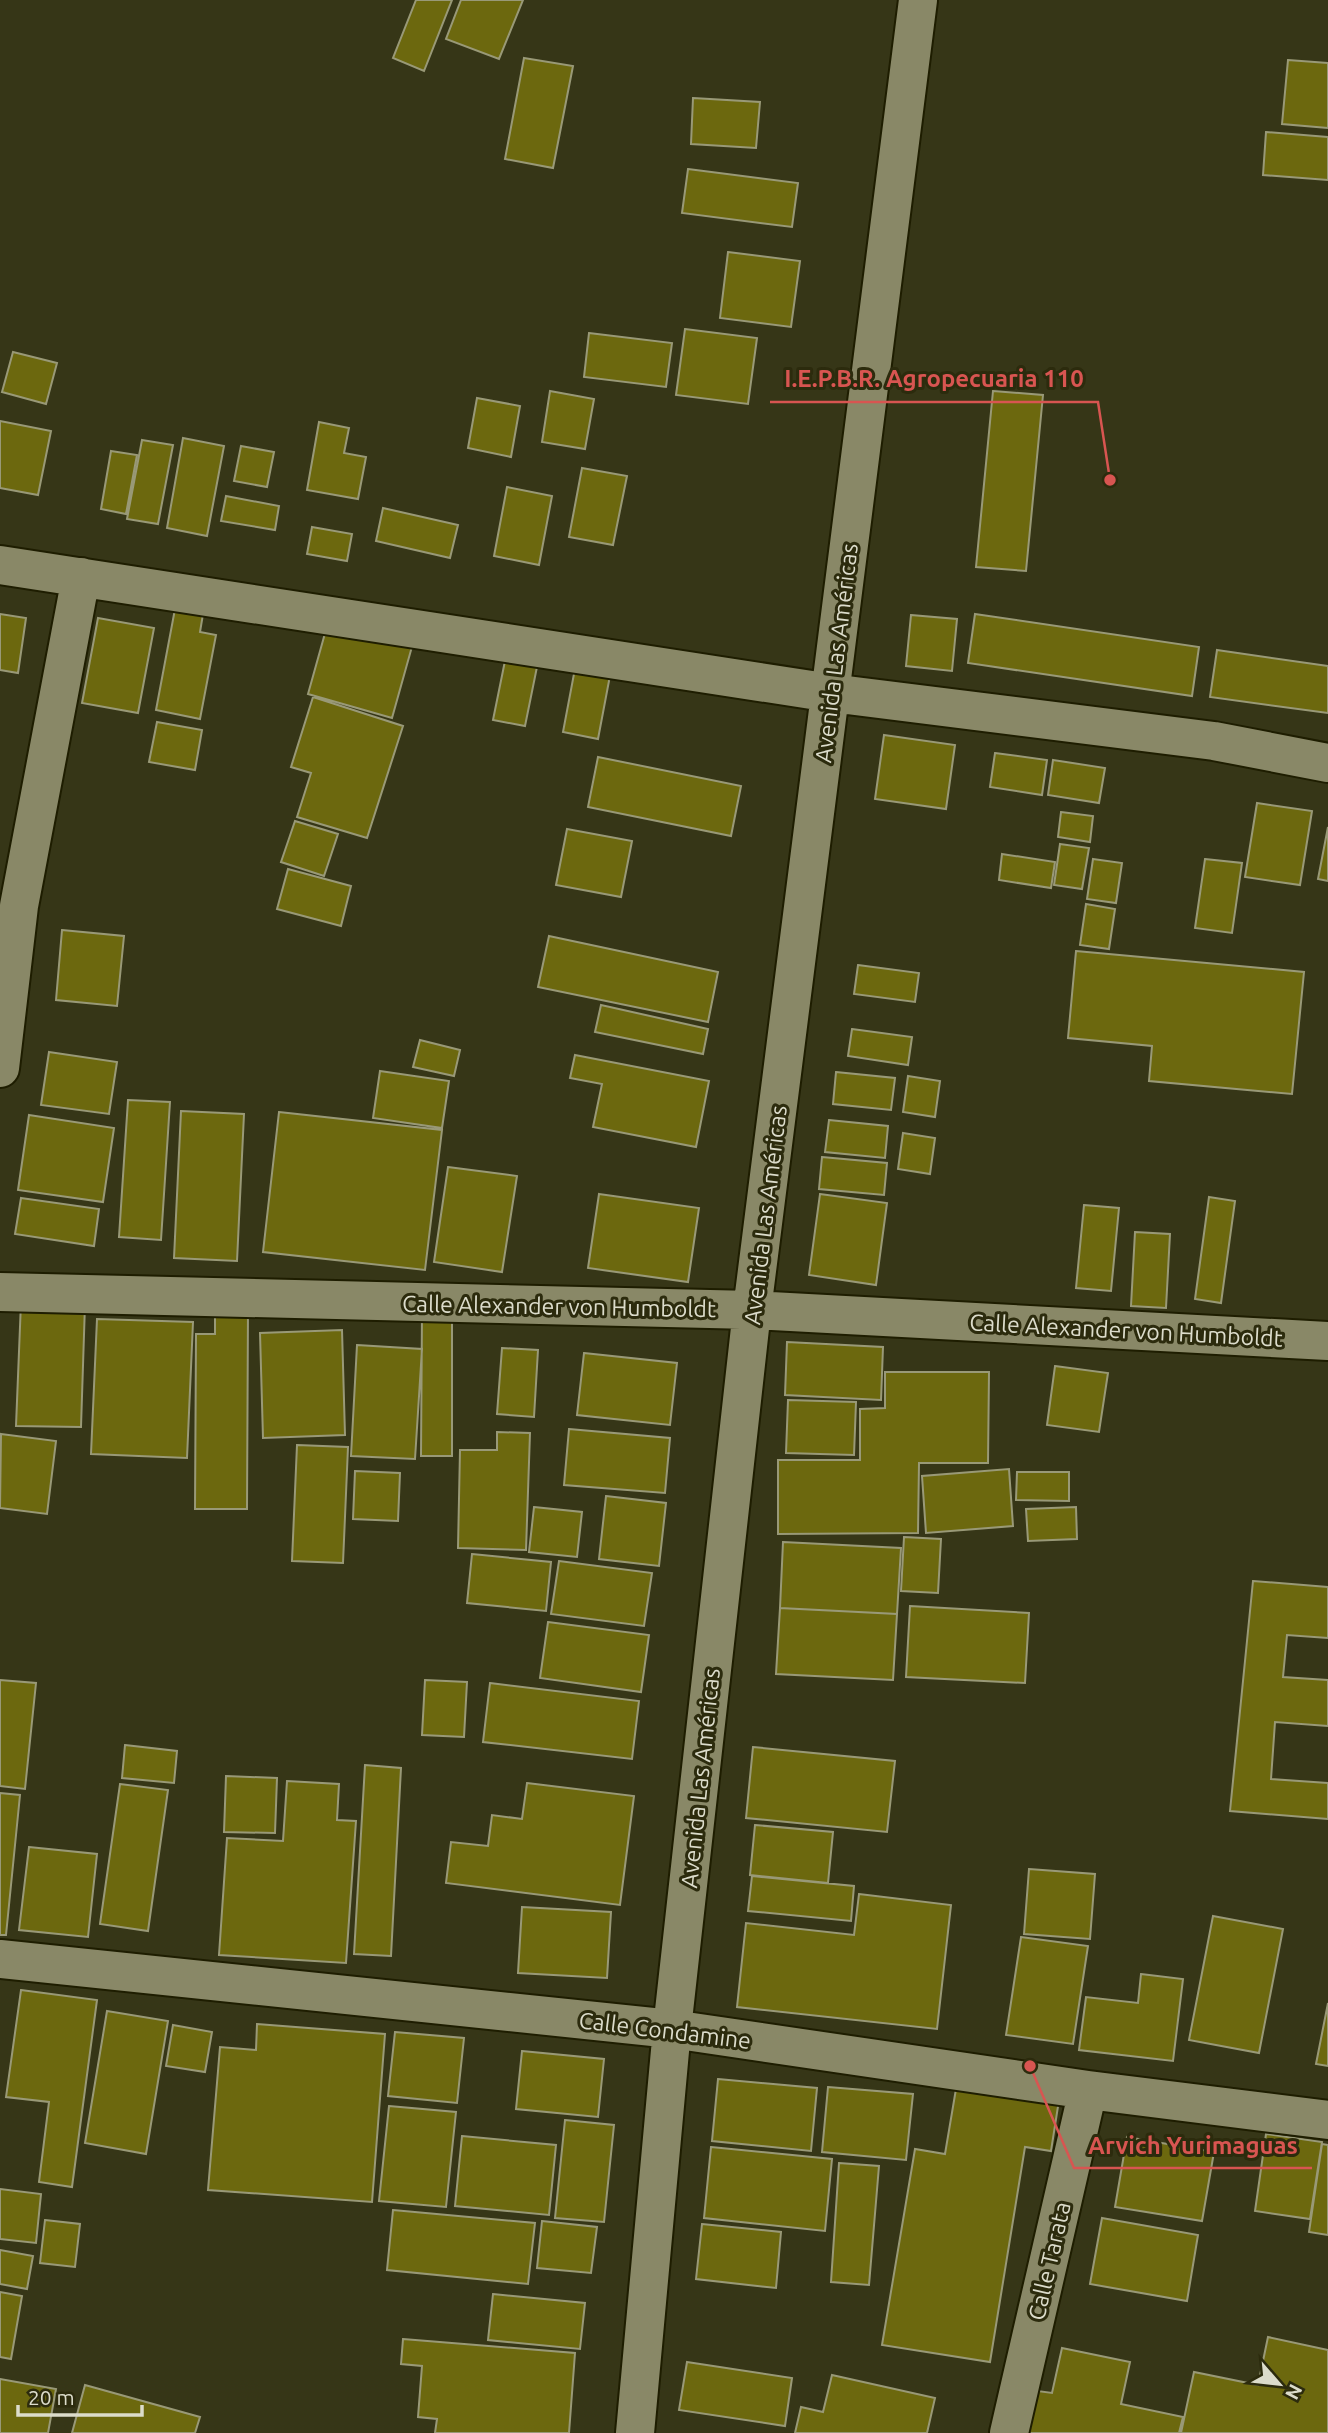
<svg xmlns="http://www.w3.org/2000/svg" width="1328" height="2433" font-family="Ubuntu,sans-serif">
<rect width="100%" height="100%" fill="#363617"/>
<path fill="#6c680e" stroke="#997" stroke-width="2" d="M416 0H452L424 71 393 58Z
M461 0H523L499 59 446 39Z
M524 58 573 66 553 168 505 159Z
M1288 60 1328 63V128L1282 124Z
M693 98 760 102 756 148 691 144Z
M1266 132 1328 137V180L1263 175Z
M688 169 798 183 792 227 682 213Z
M728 252 800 261 791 327 720 318Z
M685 329 757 338 748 404 676 395Z
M589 333 672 343 666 387 584 377Z
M13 352 57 363 46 404 2 392Z
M550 391 594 399 585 449 542 442Z
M993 391 1043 395 1026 571 976 567Z
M477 398 520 406 511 457 468 448Z
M0 421 51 431 38 495 0 488Z
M319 422 349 428 344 453 366 457 358 499 307 490Z
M183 438 224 446 207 536 167 528Z
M142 440 173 445 158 524 127 519Z
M241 446 274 452 267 487 234 481Z
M111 451 137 455 126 514 101 509Z
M582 468 627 476 613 545 569 537Z
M507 487 552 496 539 565 494 556Z
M226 496 279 506 275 530 221 521Z
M383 508 458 525 450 558 376 541Z
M312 527 352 534 347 561 307 554Z
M175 609 203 614 200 632 216 635 200 719 156 710Z
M0 614 26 618 18 673 0 670Z
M975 614 1199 647 1192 696 968 663Z
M911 615 957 619 952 671 906 666Z
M98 618 154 628 138 713 82 703Z
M329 619 413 643 392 718 308 694Z
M1217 650 1328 666V713L1210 697Z
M507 651 539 657 525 726 493 720Z
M577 658 612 665 598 739 563 732Z
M313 697 403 726 367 838 297 817 311 773 291 767Z
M157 722 202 730 195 770 149 762Z
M884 735 955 745 946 809 875 799Z
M995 753 1047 760 1042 795 990 787Z
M598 757 741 786 731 836 588 807Z
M1053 760 1105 768 1099 803 1048 795Z
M1257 803 1312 811 1300 885 1245 877Z
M1061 812 1093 816 1090 842 1058 837Z
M295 821 338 834 324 876 281 862Z
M1328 827V881L1318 879Z
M567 829 632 841 621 897 556 885Z
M1060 844 1089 848 1082 889 1054 885Z
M1002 854 1055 862 1051 888 999 880Z
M1093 859 1122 863 1116 903 1087 899Z
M1205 859 1242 863 1232 933 1195 928Z
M288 869 351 886 341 926 277 909Z
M1086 904 1115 909 1109 949 1080 945Z
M62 930 124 936 117 1006 56 1000Z
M549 936 718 972 708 1022 538 987Z
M1076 951 1304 972 1292 1094 1149 1081 1152 1046 1068 1038Z
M858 965 919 973 915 1002 854 994Z
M601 1005 708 1029 703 1054 595 1032Z
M852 1029 912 1037 908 1065 848 1056Z
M420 1040 460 1050 454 1076 413 1067Z
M49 1052 117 1062 109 1114 41 1105Z
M575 1055 709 1081 696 1147 593 1127 602 1084 570 1078Z
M380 1071 449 1081 442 1128 373 1118Z
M836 1072 895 1078 891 1110 833 1104Z
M908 1076 940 1081 935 1117 903 1112Z
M128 1100 170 1102 161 1240 119 1237Z
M181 1111 244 1114 237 1261 174 1258Z
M279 1112 442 1130 425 1270 263 1252Z
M29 1115 114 1128 103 1202 18 1190Z
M829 1120 888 1126 885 1158 825 1152Z
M903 1133 935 1138 930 1174 898 1169Z
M822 1157 887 1163 884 1195 819 1189Z
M448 1167 517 1176 502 1272 434 1262Z
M599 1194 699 1208 688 1282 588 1268Z
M820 1194 887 1203 876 1285 809 1275Z
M1209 1197 1235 1201 1221 1303 1195 1299Z
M21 1198 99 1209 94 1246 15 1234Z
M1084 1205 1119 1208 1111 1291 1076 1288Z
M1135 1232 1170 1234 1166 1308 1131 1306Z
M21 1302 85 1304 81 1427 16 1426Z
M215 1308H248L247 1509H195L196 1334H215Z
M422 1311H452V1456H421Z
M97 1319 193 1322 187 1458 91 1454Z
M342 1330 345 1435 263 1438 260 1333Z
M787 1342 883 1347 881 1400 785 1395Z
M357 1345 422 1349 415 1459 351 1456Z
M502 1348 538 1350 534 1417 497 1414Z
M584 1353 677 1363 670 1425 577 1415Z
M1055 1366 1108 1373 1099 1432 1047 1425Z
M885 1372H989L988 1463H919L918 1533 778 1534V1460H860V1409L885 1408Z
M788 1400 856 1402 854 1455 786 1453Z
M569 1429 670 1438 665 1493 564 1485Z
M497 1432 530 1433 526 1550 458 1548 460 1450H497Z
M1 1434 56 1441 47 1514 0 1508Z
M297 1445 348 1447 343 1563 292 1561Z
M1009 1469 1013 1526 926 1533 922 1476Z
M355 1471 400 1473 398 1521 353 1519Z
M1017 1472H1069V1501L1016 1500Z
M606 1496 666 1503 659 1566 599 1559Z
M534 1507 582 1512 577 1557 529 1552Z
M1076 1507 1077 1539 1028 1541 1026 1509Z
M904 1537 941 1539 938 1593 901 1591Z
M783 1542 901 1548 897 1614 780 1608Z
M472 1554 551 1562 546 1611 467 1603Z
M559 1561 652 1573 644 1626 551 1614Z
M1253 1581 1328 1587V1638L1287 1635 1283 1677 1328 1680V1726L1275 1722 1271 1779 1328 1783V1819L1230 1811Z
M910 1606 1029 1613 1025 1683 906 1677Z
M780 1608 897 1614 893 1680 776 1674Z
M548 1622 649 1635 641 1692 540 1678Z
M0 1680 36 1683 25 1789 0 1786Z
M425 1680 467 1682 464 1737 422 1735Z
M490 1683 639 1701 632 1759 483 1742Z
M125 1745 177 1751 174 1783 122 1778Z
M753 1747 895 1761 887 1832 746 1818Z
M365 1765 401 1768 391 1956 354 1954Z
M226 1776 277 1778 275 1833 224 1832Z
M287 1781 339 1784 337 1820 356 1821 346 1963 219 1955 227 1838 283 1841Z
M527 1783 634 1796 620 1905 446 1883 451 1842 488 1846 492 1815 522 1819Z
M120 1784 168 1790 148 1931 100 1924Z
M0 1793 20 1795 6 1935H0Z
M755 1825 833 1832 828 1883 750 1875Z
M29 1847 97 1854 88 1937 19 1930Z
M1029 1869 1095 1874 1090 1939 1024 1934Z
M752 1876 854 1886 851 1921 748 1911Z
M859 1894 951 1905 937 2029 737 2007 746 1923 854 1935Z
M522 1907 611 1912 607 1978 518 1973Z
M1213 1916 1283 1929 1259 2053 1189 2040Z
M1021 1937 1088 1946 1073 2044 1006 2035Z
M1141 1974 1183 1979 1173 2061 1079 2050 1086 1997 1138 2003Z
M21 1990 97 2000 72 2187 39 2182 49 2102 6 2097Z
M1328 2003V2066L1316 2064Z
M107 2011 168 2021 146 2154 85 2143Z
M257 2024 385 2034 372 2202 208 2190 220 2047 256 2050Z
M173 2025 212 2032 205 2072 166 2066Z
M395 2032 464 2038 457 2103 388 2096Z
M522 2051 604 2059 598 2117 516 2109Z
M718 2079 817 2088 811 2151 712 2141Z
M957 2083 1059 2100 1051 2151 1025 2147 990 2362 882 2345 915 2149 945 2154Z
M828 2087 913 2094 906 2160 822 2152Z
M389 2106 456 2112 446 2207 379 2201Z
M565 2120 614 2125 604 2222 555 2218Z
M1266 2134 1322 2142 1310 2219 1255 2211Z
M462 2136 556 2145 549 2215 455 2206Z
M1127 2137 1214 2152 1202 2221 1115 2207Z
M1322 2144 1328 2145V2235L1309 2232Z
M711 2147 832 2159 825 2231 704 2218Z
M839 2163 879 2166 869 2285 831 2282Z
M0 2189 41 2194 36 2243 0 2239Z
M393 2210 535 2223 528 2284 387 2270Z
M1102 2218 1198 2235 1187 2301 1090 2284Z
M45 2220 80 2224 75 2267 40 2263Z
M542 2221 597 2227 591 2273 537 2268Z
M702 2224 781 2232 776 2288 696 2279Z
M0 2250 33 2256 27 2289 0 2284Z
M0 2292 22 2296 11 2359 0 2357Z
M493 2294 585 2303 580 2349 488 2340Z
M1268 2337 1328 2350V2433H1181L1194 2372 1258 2385Z
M403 2339 575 2353 569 2433H435L437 2419 418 2417 422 2366 401 2364Z
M1062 2348 1130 2362 1121 2404 1183 2417 1179 2433H1029L1038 2391 1052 2393Z
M687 2362 792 2378 785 2426 679 2410Z
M832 2375 935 2398 927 2433H795L801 2407 823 2412Z
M0 2379 56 2389 48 2433H0Z
M85 2385 200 2417 195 2433H72Z"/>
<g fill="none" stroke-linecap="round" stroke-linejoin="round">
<defs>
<path id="minor" d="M0 565 831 693 1214 741 1328 763
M0 1068 19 906 81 577
M0 1292 752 1310 1328 1341
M0 1959 672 2029 1088 2090 1328 2120
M635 2433 672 2029 752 1310 918 0
M1009 2433 1088 2090"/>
</defs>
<use href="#minor" stroke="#1e1d00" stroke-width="42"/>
<use href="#minor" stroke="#898867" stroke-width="38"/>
</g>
<g text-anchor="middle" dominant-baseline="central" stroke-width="6" stroke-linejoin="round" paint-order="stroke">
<g font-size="23" fill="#dcdccb" stroke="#2c2b0d">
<text transform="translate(836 653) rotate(-83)">Avenida Las Américas</text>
<text transform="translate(765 1215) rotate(-83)">Avenida Las Américas</text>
<text transform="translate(559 1306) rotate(1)">Calle Alexander von Humboldt</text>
<text transform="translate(1126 1330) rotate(3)">Calle Alexander von Humboldt</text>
<text transform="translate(700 1778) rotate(-84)">Avenida Las Américas</text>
<text transform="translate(665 2030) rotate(7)">Calle Condamine</text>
<text transform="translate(1049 2261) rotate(-77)">Calle Tarata</text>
</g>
</g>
<path fill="none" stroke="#d85551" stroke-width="2.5" d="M1110 480L1098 402H770M1030 2066L1074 2168H1312"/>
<g fill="#d85551" stroke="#2c2b0d" stroke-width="2.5">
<circle cx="1110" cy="480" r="7"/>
<circle cx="1030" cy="2066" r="7"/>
</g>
<g font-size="24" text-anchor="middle" font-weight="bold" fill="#d85551" stroke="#2c2b0d" stroke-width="6" stroke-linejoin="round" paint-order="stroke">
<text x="934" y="387">I.E.P.B.R. Agropecuaria 110</text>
<text x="1193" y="2154">Arvich Yurimaguas</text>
</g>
<g transform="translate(1279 2384) rotate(118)" stroke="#2c2b0d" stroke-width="5" paint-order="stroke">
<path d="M0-5L12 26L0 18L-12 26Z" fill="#dcdccb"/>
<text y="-10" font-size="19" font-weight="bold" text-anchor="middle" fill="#dcdccb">N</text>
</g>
<path d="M18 2405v10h124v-10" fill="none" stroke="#dcdccb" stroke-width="3.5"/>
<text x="28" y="2405" font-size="21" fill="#dcdccb" stroke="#2c2b0d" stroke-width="5" paint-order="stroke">20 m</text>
</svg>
